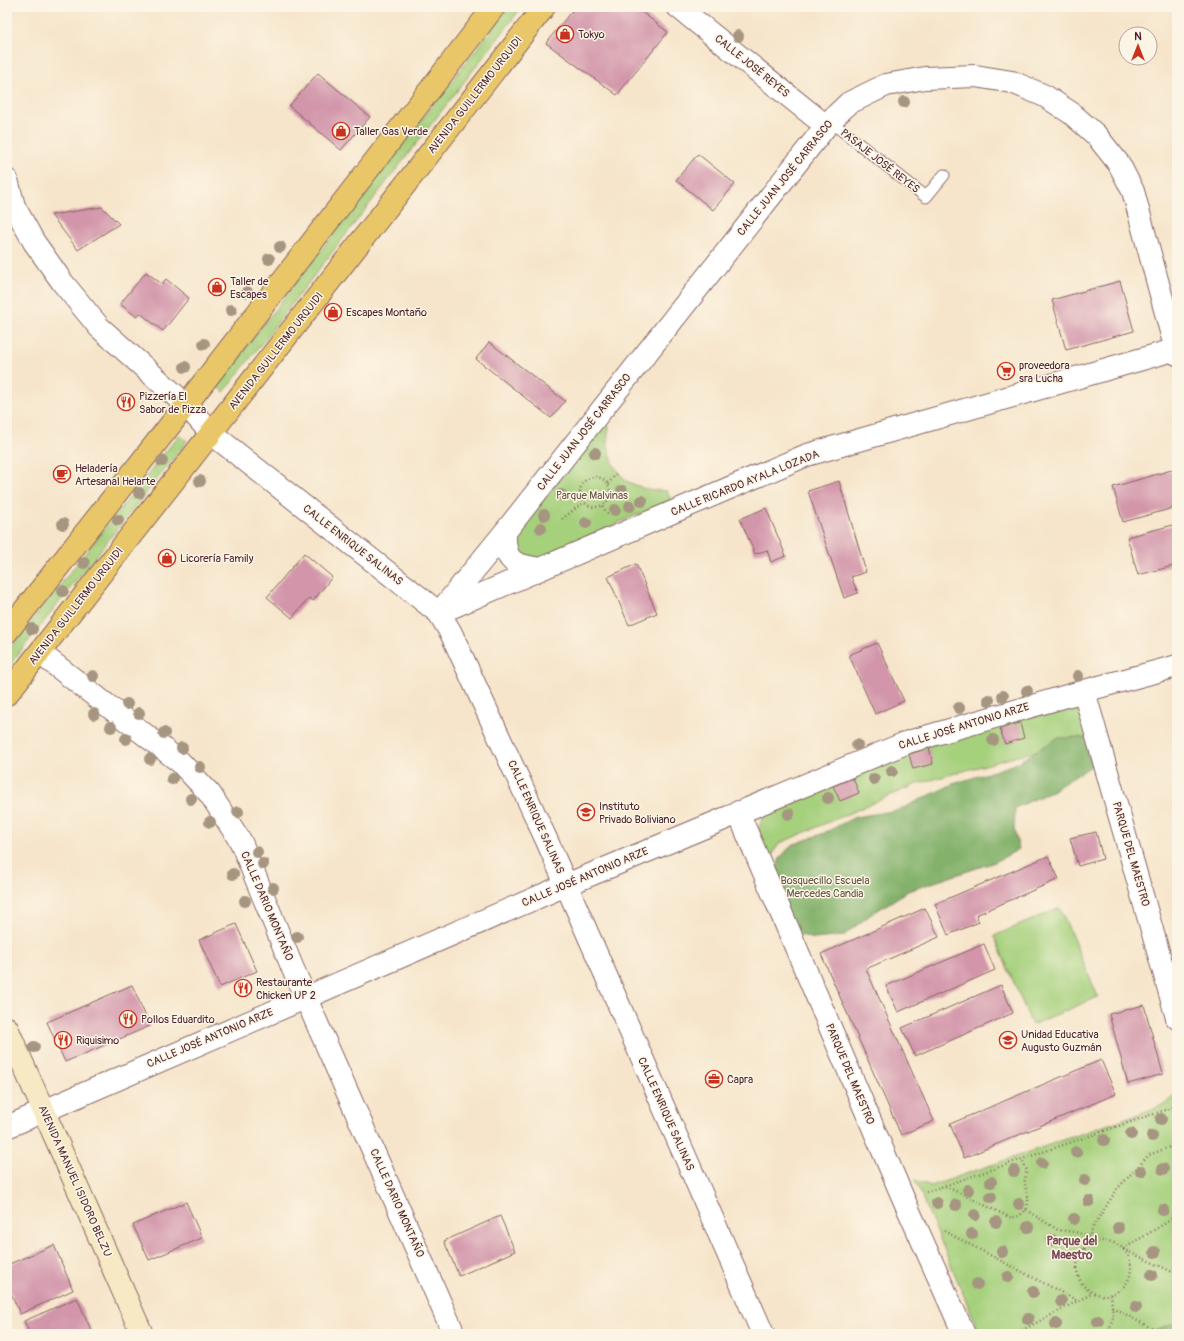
<svg xmlns="http://www.w3.org/2000/svg" width="1184" height="1341" font-family="Pangolin,sans-serif">
<rect width="100%" height="100%" fill="#fcf5e5"/>
<filter id="ink" filterUnits="userSpaceOnUse"><feTurbulence type="fractalNoise" baseFrequency=".025" numOctaves="2"/><feDisplacementMap in="SourceGraphic" scale="8" xChannelSelector="R" yChannelSelector="G"/><feConvolveMatrix kernelMatrix="1 2 1 2 8 2 1 2 1" color-interpolation-filters="sRGB"/></filter>
<filter id="wash" filterUnits="userSpaceOnUse"><feTurbulence type="fractalNoise" baseFrequency=".012" numOctaves="4" result="noise"/><feDisplacementMap in="SourceGraphic" scale="16" xChannelSelector="R" yChannelSelector="G"/><feGaussianBlur stdDeviation="0.9" result="paint"/><feColorMatrix in="noise" values="0 0 0 0 0 0 0 0 0 0 0 0 0 0 0 0 0 1.4 0 .05"/><feComposite in="paint" operator="in"/></filter>
<g filter="url(#wash)">
<rect width="100%" height="100%" fill="#f6e5cb"/>
<path fill="#a5d07c" stroke="#787854" d="M509 7H522L224 392 216 386Z
M603 424 609 426 607 444 614 466 626 481 645 489 667 491 671 500 538 558C521 557 514 552 516 535Z
M179 435 187 441 7 668V652Z
M1070 704 1080 710 1087 732V749L1071 741 917 784 780 843 774 851 770 864C759 841 752 830 769 809L895 754Z
M1060 908 1098 997 1032 1025 994 936Z
M1177 1092V1334H980L915 1180 931 1186 1164 1105Z"/>
<path fill="#84b26c" stroke="#67684c" d="M1078 737 1107 742 1109 755 1050 792 1015 808 1014 829 1019 849 995 862 908 891 870 915 843 936 814 939 781 929 768 895 780 858 792 845 824 833 855 817 899 810 953 784 1013 765 1058 738Z
M1177 1323V1334H1146Z"/>
<g id="blocks">
<path fill="#d295aa" d="M575 7H635L668 32 617 95 546 43Z
M318 73 370 117 341 150 289 106Z
M698 154 735 184 713 210 676 180Z
M102 207 119 224 78 250 51 215Z
M146 272 162 284 166 279 189 298 163 331 140 313 137 317 120 304Z
M1120 281 1134 331 1066 350 1052 300Z
M489 342 565 401 551 418 476 359Z
M1175 469 1177 477V507L1123 522 1113 487Z
M839 481 866 572 851 577 858 593 844 598 808 491Z
M766 508 786 556 771 562 767 550 755 554 740 519Z
M1177 524V565L1138 575 1127 537Z
M304 553 332 577 313 601 309 598 292 618 267 597Z
M636 564 657 613 629 625 608 577Z
M877 643 904 701 875 714 849 655Z
M1020 723 1024 738 1005 744 1000 729Z
M929 748 933 764 913 769 909 754Z
M853 778 859 793 840 801 833 786Z
M1096 832 1103 859 1078 866 1070 838Z
M1048 856 1059 879 976 915 979 922 948 935 935 904Z
M925 908 939 937 866 969 934 1121 901 1135 821 954Z
M236 924 257 971 220 987 199 940Z
M984 944 995 970 898 1012 886 986Z
M132 985 150 1026 65 1062 47 1022Z
M1001 985 1013 1013 915 1056 902 1028Z
M1144 1005 1163 1074 1128 1084 1109 1014Z
M1101 1060 1116 1094 964 1158 950 1124Z
M186 1202 202 1238 149 1260 133 1225Z
M500 1216 515 1251 459 1276 444 1241Z
M54 1245 73 1290 20 1314 7 1284V1265Z
M77 1298 93 1334H30L24 1321Z"/>
</g>
</g>
<g filter="url(#ink)">
<use href="#blocks" fill-opacity="0" stroke="#866463" stroke-width="1"/>
<g fill="none" stroke-linecap="round" stroke-linejoin="round">
<defs>
<path id="service" d="M830 121 926 197 944 175"/>
<path id="minor" d="M678 7 826 126
M7 180 14 206 34 242 63 283 99 327 186 405 211 433 439 613 451 633 547 841 763 1334
M505 532C504 563 514 565 541 569
M443 611 673 512 807 455 1177 349
M439 613 505 532 830 121 849 103 886 85 925 78 975 76 1012 82 1045 96 1071 113 1096 135 1119 164 1133 191 1177 354
M40 653 180 762 210 794 241 842 293 969 454 1334
M1084 691 1177 1018
M738 812 904 1200 964 1334
M7 1127 566 885 908 742 1084 691 1177 666"/>
<path id="secondary" d="M7 1028 142 1334"/>
<path id="primary" d="M7 632 186 405 494 7
M7 694 544 7"/>
</defs>
<use href="#service" stroke="#866463" stroke-width="13"/>
<use href="#minor" stroke="#866463" stroke-width="24"/>
<use href="#secondary" stroke="#866463" stroke-width="24"/>
<use href="#primary" stroke="#866463" stroke-width="24"/>
<path stroke="#866463" stroke-width="2.5" stroke-dasharray="1 3" stroke-linecap="butt" d="M580 492a15 15 0 1 1 30 0a15 15 0 1 1-30 0Z
M608 484 616 474
M603 506 608 515
M562 519 584 502
M945 1186 1011 1218 1019 1216 1026 1210C1027 1207 1028 1203 1028 1200 1027 1187 1022 1186 1027 1171L1022 1159
M926 1192 1177 1106
M1026 1210 1058 1230 1075 1232 1103 1240
M944 1231 1078 1301
M1077 1268a27 27 0 1 1 54 0a27 27 0 1 1-54 0Z
M1084 1249 1093 1227 1117 1189 1149 1155 1177 1144
M1123 1249 1177 1216
M1123 1249 1177 1274
M1112 1307 1162 1334
M1015 1334 1093 1293
M1108 1334 1113 1317 1111 1294"/>
<use href="#service" stroke="#fff" stroke-width="11"/>
<use href="#minor" stroke="#fff" stroke-width="22"/>
<use href="#secondary" stroke="#f6e9c3" stroke-width="22"/>
<use href="#primary" stroke="#e9c769" stroke-width="22"/>
</g>
<g fill="#a69580">
<circle cx="738" cy="36" r="6"/>
<circle cx="904" cy="102" r="6"/>
<circle cx="280" cy="247" r="6"/>
<circle cx="269" cy="259" r="6"/>
<circle cx="247" cy="292" r="6"/>
<circle cx="231" cy="310" r="6"/>
<circle cx="204" cy="344" r="6"/>
<circle cx="185" cy="367" r="6"/>
<circle cx="595" cy="453" r="6"/>
<circle cx="162" cy="461" r="6"/>
<circle cx="200" cy="481" r="6"/>
<circle cx="622" cy="491" r="6"/>
<circle cx="139" cy="493" r="6"/>
<circle cx="561" cy="495" r="6"/>
<circle cx="642" cy="501" r="6"/>
<circle cx="630" cy="506" r="6"/>
<circle cx="615" cy="510" r="6"/>
<circle cx="544" cy="515" r="6"/>
<circle cx="118" cy="520" r="6"/>
<circle cx="586" cy="523" r="6"/>
<circle cx="63" cy="524" r="6"/>
<circle cx="541" cy="528" r="6"/>
<circle cx="84" cy="563" r="6"/>
<circle cx="63" cy="591" r="6"/>
<circle cx="32" cy="629" r="6"/>
<circle cx="93" cy="676" r="6"/>
<circle cx="1078" cy="676" r="6"/>
<circle cx="1027" cy="691" r="6"/>
<circle cx="1003" cy="696" r="6"/>
<circle cx="989" cy="700" r="6"/>
<circle cx="127" cy="704" r="6"/>
<circle cx="959" cy="708" r="6"/>
<circle cx="139" cy="713" r="6"/>
<circle cx="94" cy="714" r="6"/>
<circle cx="111" cy="727" r="6"/>
<circle cx="164" cy="733" r="6"/>
<circle cx="126" cy="739" r="6"/>
<circle cx="993" cy="740" r="6"/>
<circle cx="857" cy="745" r="6"/>
<circle cx="182" cy="748" r="6"/>
<circle cx="150" cy="759" r="6"/>
<circle cx="200" cy="767" r="6"/>
<circle cx="892" cy="771" r="6"/>
<circle cx="172" cy="779" r="6"/>
<circle cx="874" cy="779" r="6"/>
<circle cx="828" cy="798" r="6"/>
<circle cx="191" cy="799" r="6"/>
<circle cx="238" cy="812" r="6"/>
<circle cx="789" cy="814" r="6"/>
<circle cx="210" cy="822" r="6"/>
<circle cx="257" cy="852" r="6"/>
<circle cx="263" cy="864" r="6"/>
<circle cx="233" cy="874" r="6"/>
<circle cx="273" cy="888" r="6"/>
<circle cx="245" cy="901" r="6"/>
<circle cx="297" cy="937" r="6"/>
<circle cx="34" cy="1047" r="6"/>
<circle cx="1161" cy="1119" r="6"/>
<circle cx="1131" cy="1134" r="6"/>
<circle cx="1152" cy="1136" r="6"/>
<circle cx="1104" cy="1140" r="6"/>
<circle cx="1076" cy="1152" r="6"/>
<circle cx="1042" cy="1163" r="6"/>
<circle cx="1163" cy="1169" r="6"/>
<circle cx="1014" cy="1171" r="6"/>
<circle cx="1141" cy="1171" r="6"/>
<circle cx="1085" cy="1180" r="6"/>
<circle cx="991" cy="1182" r="6"/>
<circle cx="968" cy="1190" r="6"/>
<circle cx="991" cy="1197" r="6"/>
<circle cx="1089" cy="1201" r="6"/>
<circle cx="937" cy="1203" r="6"/>
<circle cx="1019" cy="1204" r="6"/>
<circle cx="956" cy="1205" r="6"/>
<circle cx="1163" cy="1210" r="6"/>
<circle cx="975" cy="1215" r="6"/>
<circle cx="1074" cy="1219" r="6"/>
<circle cx="996" cy="1222" r="6"/>
<circle cx="1028" cy="1227" r="6"/>
<circle cx="1118" cy="1228" r="6"/>
<circle cx="972" cy="1234" r="6"/>
<circle cx="1052" cy="1240" r="6"/>
<circle cx="1002" cy="1252" r="6"/>
<circle cx="1155" cy="1252" r="6"/>
<circle cx="1152" cy="1275" r="6"/>
<circle cx="1008" cy="1277" r="6"/>
<circle cx="977" cy="1284" r="6"/>
<circle cx="1033" cy="1292" r="6"/>
<circle cx="1061" cy="1301" r="6"/>
<circle cx="1136" cy="1307" r="6"/>
<circle cx="1028" cy="1319" r="6"/>
<circle cx="1098" cy="1321" r="6"/>
<circle cx="1056" cy="1324" r="6"/>
</g>
</g>
<defs>
<symbol id="shop-ring" viewBox="-11 -11 22 22"><circle r="9.5" fill="#fcf5e5" stroke="#c8321e" stroke-width="1.5"/><path d="M-5-2.5h2.3a2.7 3.5 0 0 1 5.4 0H5L5.5 6h-11ZM-1.5-2.5h3a1.5 2.3 0 0 0-3 0Z" fill="#c8321e"/></symbol>
<symbol id="supermarket-ring" viewBox="-11 -11 22 22"><circle r="9.5" fill="#fcf5e5" stroke="#c8321e" stroke-width="1.5"/><path d="M-6-5.5h2.5l.6 2H6L4.5 2H-2.5L-4.4-4H-6ZM-1.5 3.2a1.3 1.3 0 1 0 .1 0ZM3 3.2a1.3 1.3 0 1 0 .1 0Z" fill="#c8321e"/></symbol>
<symbol id="restaurant-ring" viewBox="-11 -11 22 22"><circle r="9.5" fill="#fcf5e5" stroke="#c8321e" stroke-width="1.5"/><path d="M-5-6h1v4h1v-4h1v4h1v-4h1v5L-1.5 .5V6h-2V.5L-5-1ZM5-6V6H3V1.5H1.5Q1.5-4 5-6Z" fill="#c8321e"/></symbol>
<symbol id="cafe-ring" viewBox="-11 -11 22 22"><circle r="9.5" fill="#fcf5e5" stroke="#c8321e" stroke-width="1.5"/><path d="M-5.5-4.5H6V0H3Q3 3.5 0 3.5H-2.5Q-5.5 3.5-5.5 0ZM3-3.2v2h1.7v-2ZM-6 4.5H4V6H-6Z" fill="#c8321e"/></symbol>
<symbol id="school-ring" viewBox="-11 -11 22 22"><circle r="9.5" fill="#fcf5e5" stroke="#c8321e" stroke-width="1.5"/><path d="M0-5L7-2L0 1L-7-2ZM-4 1L0 2.5L4 1V4Q0 6-4 4Z" fill="#c8321e"/></symbol>
<symbol id="office-ring" viewBox="-11 -11 22 22"><circle r="9.5" fill="#fcf5e5" stroke="#c8321e" stroke-width="1.5"/><path d="M-6-3h4V-5.5h4V-3h4V5H-6ZM-1-4.5V-3h2v-1.5ZM-6 0V1H6V0Z" fill="#c8321e"/></symbol>
</defs>
<g fill-rule="evenodd">
<use href="#shop-ring" x="555" y="24" width="20" height="20"/>
<use href="#shop-ring" x="331" y="121" width="20" height="20"/>
<use href="#shop-ring" x="207" y="277" width="20" height="20"/>
<use href="#shop-ring" x="323" y="302" width="20" height="20"/>
<use href="#supermarket-ring" x="996" y="361" width="20" height="20"/>
<use href="#restaurant-ring" x="116" y="392" width="20" height="20"/>
<use href="#cafe-ring" x="52" y="464" width="20" height="20"/>
<use href="#shop-ring" x="157" y="548" width="20" height="20"/>
<use href="#school-ring" x="576" y="802" width="20" height="20"/>
<use href="#restaurant-ring" x="233" y="978" width="20" height="20"/>
<use href="#restaurant-ring" x="118" y="1009" width="20" height="20"/>
<use href="#restaurant-ring" x="53" y="1030" width="20" height="20"/>
<use href="#school-ring" x="998" y="1030" width="20" height="20"/>
<use href="#office-ring" x="704" y="1069" width="20" height="20"/>
</g>
<g text-anchor="middle" dominant-baseline="central" stroke-width="3" stroke-linejoin="round" paint-order="stroke">
<g font-size="11" fill="#4a1f2b" stroke="#fcf5e5" text-anchor="start">
<text x="578" y="34">Tokyo</text>
<text x="354" y="131">Taller Gas Verde</text>
<text x="230" y="281">Taller de<tspan x="230" dy="13">Escapes</tspan></text>
<text x="346" y="312">Escapes Montaño</text>
<text x="1019" y="365">proveedora<tspan x="1019" dy="13">sra Lucha</tspan></text>
<text x="139" y="396">Pizzería El<tspan x="139" dy="13">Sabor de Pizza</tspan></text>
<text x="75" y="468">Heladería<tspan x="75" dy="13">Artesanal Helarte</tspan></text>
<text x="180" y="558">Licorería Family</text>
<text x="599" y="806">Instituto<tspan x="599" dy="13">Privado Boliviano</tspan></text>
<text x="256" y="982">Restaurante<tspan x="256" dy="13">Chicken UP 2</tspan></text>
<text x="141" y="1019">Pollos Eduardito</text>
<text x="1021" y="1034">Unidad Educativa<tspan x="1021" dy="13">Augusto Guzmán</tspan></text>
<text x="76" y="1040">Riquisimo</text>
<text x="727" y="1079">Capra</text>
</g>
<g font-size="11" fill="#4a1f2b" stroke="#fcf5e5">
<text transform="translate(752 66) rotate(39)">CALLE JOSÉ REYES</text>
<text transform="translate(475 95) rotate(-52)">AVENIDA GUILLERMO URQUIDI</text>
<text transform="translate(880 161) rotate(38)">PASAJE JOSÉ REYES</text>
<text transform="translate(785 178) rotate(-51)">CALLE JUAN JOSÉ CARRASCO</text>
<text transform="translate(276 351) rotate(-52)">AVENIDA GUILLERMO URQUIDI</text>
<text transform="translate(584 432) rotate(-52)">CALLE JUAN JOSÉ CARRASCO</text>
<text transform="translate(745 483) rotate(-22)">CALLE RICARDO AYALA LOZADA</text>
<text transform="translate(353 545) rotate(38)">CALLE ENRIQUE SALINAS</text>
<text transform="translate(76 606) rotate(-52)">AVENIDA GUILLERMO URQUIDI</text>
<text transform="translate(964 726) rotate(-17)">CALLE JOSÉ ANTONIO ARZE</text>
<text transform="translate(536 817) rotate(66)">CALLE ENRIQUE SALINAS</text>
<text transform="translate(1131 854) rotate(74)">PARQUE DEL MAESTRO</text>
<text transform="translate(585 877) rotate(-23)">CALLE JOSÉ ANTONIO ARZE</text>
<text transform="translate(267 906) rotate(67)">CALLE DARIO MONTAÑO</text>
<text transform="translate(210 1038) rotate(-23)">CALLE JOSÉ ANTONIO ARZE</text>
<text transform="translate(850 1074) rotate(67)">PARQUE DEL MAESTRO</text>
<text transform="translate(666 1114) rotate(66)">CALLE ENRIQUE SALINAS</text>
<text transform="translate(75 1181) rotate(66)">AVENIDA MANUEL ISIDORO BELZU</text>
<text transform="translate(397 1203) rotate(66)">CALLE DARIO MONTAÑO</text>
</g>
<g font-size="11" fill="#655443" stroke="#fcf5e5">
<text x="592" y="495">Parque Malvinas</text>
<text x="825" y="880">Bosquecillo Escuela<tspan x="825" dy="13">Mercedes Candia</tspan></text>
</g>
<g font-size="12" font-weight="bold" fill="#7a4857" stroke="#fcf5e5">
<text x="1072" y="1241">Parque del<tspan x="1072" dy="14">Maestro</tspan></text>
</g>
</g>
<rect width="1184" height="1341" fill="none" stroke="#fcf5e5" stroke-width="24"/>
<g transform="translate(1138 46)"><circle r="19" fill="#fcf5e5" stroke="#b59f9b"/>
<path d="M0-3L7 15L0 10L-7 15Z" fill="#c8321e"/>
<text y="-6" font-size="11" font-weight="bold" text-anchor="middle" fill="#4a1f2b">N</text>
</g>
</svg>
